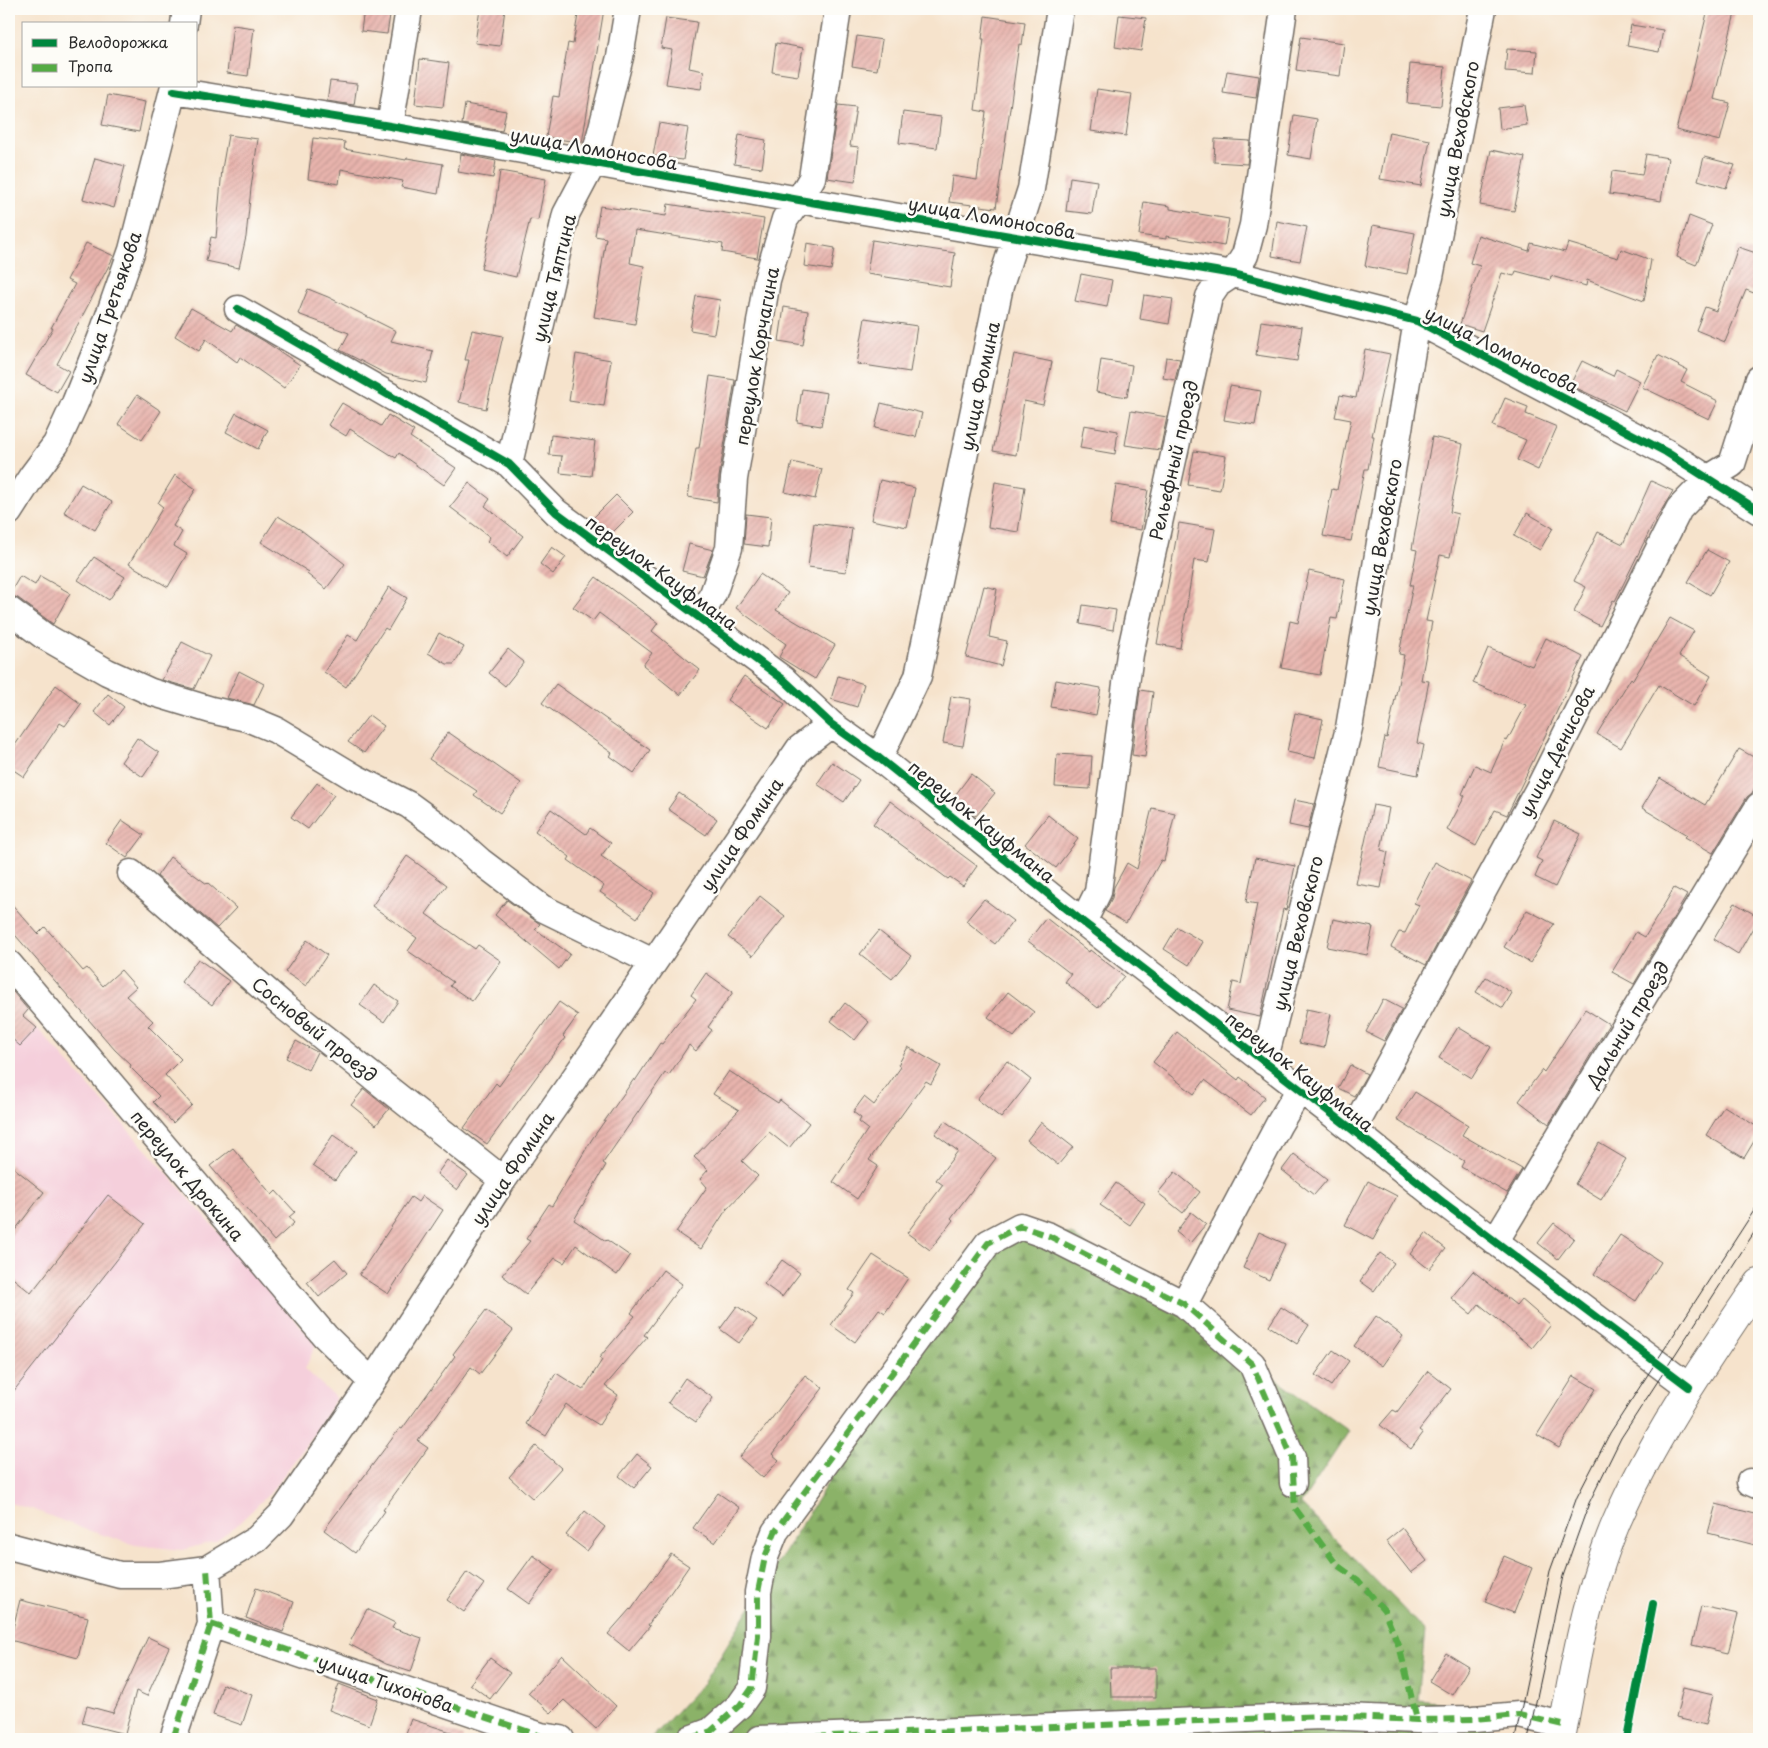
<svg xmlns="http://www.w3.org/2000/svg" width="1768" height="1748" font-family="'Playpen Sans',sans-serif">
<defs>
<pattern id="forest-firs" width="22" height="20" patternUnits="userSpaceOnUse" patternTransform="scale(1.25)"><rect width="22" height="20" fill="#8bb268"/><path d="M5 1l3.5 6h-7zM16 11l3.5 6h-7z" fill="#729156"/></pattern>
<pattern id="building-hatch" width="6" height="6" patternUnits="userSpaceOnUse" patternTransform="scale(1.25)"><rect width="6" height="6" fill="#e8b4ad"/><path d="M-1 1l2-2M0 6l6-6M5 7l2-2" fill="none" stroke="#c79b95"/></pattern>
</defs>
<rect width="100%" height="100%" fill="#fdfcf7"/>
<filter id="ink" filterUnits="userSpaceOnUse"><feTurbulence type="fractalNoise" baseFrequency=".02" numOctaves="2"/><feDisplacementMap in="SourceGraphic" scale="10" xChannelSelector="R" yChannelSelector="G"/><feConvolveMatrix kernelMatrix="1 2 1 2 8 2 1 2 1" color-interpolation-filters="sRGB"/></filter>
<filter id="wash" filterUnits="userSpaceOnUse"><feTurbulence type="fractalNoise" baseFrequency=".0096" numOctaves="4" result="noise"/><feDisplacementMap in="SourceGraphic" scale="20" xChannelSelector="R" yChannelSelector="G"/><feGaussianBlur stdDeviation="1.12" result="paint"/><feColorMatrix in="noise" values="0 0 0 0 0 0 0 0 0 0 0 0 0 0 0 0 0 1.4 0 .05"/><feComposite in="paint" operator="in"/></filter>
<g filter="url(#wash)">
<rect width="100%" height="100%" fill="#f6e3cc"/>
<path fill="#f5cfdb" d="M37 1028 167 1173 316 1344 305 1369 336 1398 316 1432 270 1493 236 1526 215 1541 183 1550 135 1545 84 1529 32 1509 9 1503V1048L15 1041 20 1045Z"/>
<path fill="url(#forest-firs)" stroke="#5b6e4a" d="M982 1234H1071L1349 1431 1301 1504 1425 1631 1418 1700 1494 1709 1487 1739H651L704 1682Z"/>
<g id="blocks">
<path fill="url(#building-hatch)" d="M364 9H391L387 34 361 31Z
M480 9H505L500 46 475 43Z
M579 9H604L582 143 546 137 553 96 559 97 568 43 573 44Z
M1708 9H1736L1714 99 1730 103 1720 141 1676 130 1686 92H1688Z
M1119 15 1146 18 1141 51 1115 47Z
M985 16 1025 22 1022 45 1019 44 996 208 949 202 952 176 977 180 986 112 975 110 984 39H982Z
M666 18 697 22 689 68 704 71 701 89 666 84 672 50 661 48Z
M233 25 254 28 248 76 227 73Z
M1631 25 1663 30 1659 52 1627 46Z
M857 36 882 40 877 70 852 66Z
M1301 37 1344 43 1340 76 1296 70Z
M776 43 803 48 798 76 772 72Z
M1507 49 1537 51 1535 73 1505 71Z
M420 59 449 63 443 107 415 104Z
M1410 64 1445 67 1441 106 1407 103Z
M1227 71 1259 76 1256 98 1223 93Z
M330 81 357 84 354 105 327 101Z
M1097 89 1132 94 1126 136 1091 131Z
M108 95 145 102 139 132 102 125Z
M465 104 506 111 502 131 462 124Z
M838 105 856 107 850 146 859 147 855 182 827 178Z
M1524 105 1527 125 1500 129 1498 108Z
M903 112 941 117 937 148 899 143Z
M1294 115 1317 119 1311 159 1288 155Z
M659 123 688 128 683 160 653 156Z
M1389 132 1430 140 1421 186 1380 179Z
M228 135 258 139 251 188 246 237 239 268 206 261 211 237 216 238 222 169Z
M739 135 766 140 762 168 734 164Z
M313 138 345 142 344 149 406 160 407 158 443 164 438 194 401 187 403 181 341 169 339 184 308 179Z
M1215 139 1250 141 1247 164 1214 162Z
M1491 150 1525 157 1514 211 1480 205Z
M461 154 496 161 493 178 458 172Z
M1646 154 1668 158 1661 201 1632 196V197L1609 194 1612 171 1642 175Z
M1704 157 1735 165 1726 188 1698 180Z
M95 158 125 166 114 208 83 199Z
M500 171 546 179 538 220 530 219 516 277 481 269 494 213Z
M1070 177 1097 181 1092 214 1066 211Z
M1144 202 1170 206V209L1229 219 1224 246 1166 236V239L1139 235Z
M668 204 764 219 757 258 722 252 723 244 635 230 630 263 644 266 635 324 594 317 606 238 595 236 600 206 666 216Z
M1689 216 1712 225 1696 265 1677 257Z
M1277 221 1307 227 1300 261 1272 256Z
M1373 225 1415 233 1407 274 1365 266Z
M1478 235 1529 251 1531 243 1565 252 1568 243 1618 258 1621 249 1651 260 1644 301 1587 280 1586 286 1551 276 1550 280 1516 271 1514 276 1502 273 1482 331 1460 324 1480 266 1470 263Z
M872 240 955 253 950 287 867 274Z
M86 243 114 256 57 364 69 371 57 392 26 375 53 328H51L75 284 67 280Z
M807 243 835 248 831 270 804 266Z
M1738 247 1759 254V295L1746 290 1725 342 1696 330 1705 307 1716 311Z
M1081 274 1112 280 1107 307 1075 301Z
M308 289 328 297 396 331 391 341 433 351 426 383 386 374 340 350 349 333 298 314Z
M1144 295 1173 299 1169 324 1140 319Z
M696 296 720 300 714 334 690 330Z
M784 307 808 311 803 345 779 341Z
M191 308 232 331 236 325 264 341 300 365 284 388 240 357 237 362 206 339 199 351 175 336Z
M865 318 917 326 910 372 857 364Z
M1261 321 1302 327 1297 361 1256 355Z
M472 330 503 336 486 409 459 402 469 360H465Z
M1365 349 1390 354 1372 436H1374L1368 469H1365L1351 541 1323 536 1332 489 1337 490 1351 420 1335 417 1340 395 1356 398Z
M576 354 611 360 604 406 569 401Z
M1014 354 1052 362 1043 405 1024 401 1016 455 993 451Z
M1658 355 1687 370 1681 382 1718 401 1709 419 1642 387Z
M1166 357 1180 359 1175 380 1163 378Z
M1101 360 1132 365 1127 397 1096 392Z
M1582 361 1613 376 1616 369 1640 381 1625 411 1570 385Z
M710 376 735 380 719 477 717 502 688 497 696 448H699Z
M1230 386 1261 391 1255 425 1224 420Z
M802 389 827 393 821 426 797 422Z
M137 395 161 411 142 440 118 424Z
M1505 398 1528 407 1526 414 1557 427 1538 470 1517 460 1526 440 1493 426Z
M342 403 381 426 388 415 414 431 410 437 456 468 444 485 399 453 396 458 350 429 346 436 328 425Z
M881 403 922 413 916 437 875 428Z
M1131 411 1167 417 1160 450 1125 445Z
M236 413 268 430 258 449 226 432Z
M1084 425 1118 431 1115 454 1080 448Z
M551 435 595 441 591 476 560 473 562 456 549 455Z
M1432 437 1463 444 1450 512 1458 514 1450 557 1440 555 1426 621 1432 622 1421 680 1429 681 1417 743 1424 745 1418 775 1379 767 1385 737 1387 738 1404 655 1399 654 1413 585H1410L1417 550 1412 549Z
M1194 451 1226 456 1220 490 1188 485Z
M792 462 822 469 815 499 785 492Z
M175 475 196 489 173 526 182 532 174 546 187 554 168 587 129 564 163 507 158 503Z
M880 480 915 488 907 527 871 520Z
M1651 481 1673 491 1652 526 1615 601 1613 600 1600 626 1574 612 1586 587 1574 581 1598 532 1623 544Z
M995 482 1025 487 1018 532 988 527Z
M469 483 490 499 485 506 523 536 507 557 487 541 490 537 450 507Z
M81 484 112 502 95 530 64 512Z
M1116 485 1148 490 1141 530 1110 525Z
M616 495 633 512 611 534 592 519Z
M1527 513 1553 528 1540 550 1514 536Z
M746 514 771 517 768 547 744 544Z
M278 516 301 530 345 564 326 589 307 574 309 572 261 542Z
M814 523 852 528 846 572 808 567Z
M1179 523 1215 529 1209 562 1194 560 1180 648 1157 644Z
M689 544 713 550 703 576 682 571Z
M552 547 566 557 553 574 540 564Z
M1707 550 1729 562 1710 595 1688 582Z
M94 557 125 577 109 600 78 580Z
M1309 571 1345 579 1337 619 1331 618 1320 675 1281 668 1290 621 1298 623Z
M760 574 788 593 776 610 835 645 815 679 779 657 786 644 736 608Z
M20 576 35 585 40 576 70 593 53 624 18 598 9 595Z
M596 577 658 623 652 631 700 670 680 695 643 665 652 653 599 613 593 621 573 607Z
M984 586 997 589 989 637 1007 641 1001 666 966 657Z
M389 587 407 598 388 630 385 628 346 687 324 672 348 635 357 640Z
M1083 605 1116 610 1113 630 1080 624Z
M1670 618 1694 631 1679 656 1711 676 1694 706 1659 685 1621 748 1597 734 1631 678 1633 680Z
M439 633 464 647 454 664H447L428 653Z
M1546 638 1583 657 1507 815 1495 810 1476 846 1447 830 1465 796 1462 794 1475 765 1491 772 1505 740 1507 741 1526 705 1473 683 1488 648 1532 666Z
M182 642 210 656 194 689 162 680Z
M508 649 524 662 505 686 489 673Z
M239 671 264 684 254 705 227 698Z
M744 676 785 704 768 728 727 700Z
M838 676 864 684 857 707 831 699Z
M1056 680 1101 688 1096 715 1051 707Z
M556 684 650 750 634 773 610 756 612 753 542 703Z
M56 685 81 704 65 726 60 723 24 777 9 767V754Z
M1140 690 1153 692 1145 757 1132 755Z
M108 694 124 707 110 725 94 712Z
M951 696 971 699 963 746 943 743Z
M1295 713 1323 719 1315 758 1287 752Z
M369 715 384 726 364 753 348 742Z
M448 732 521 783 500 813 474 795 477 791 429 759Z
M137 738 159 753 143 777 121 762Z
M1739 749 1759 760V780L1752 793 1747 797 1713 853 1685 837 1687 835 1642 808 1660 778 1705 805Z
M1057 754 1092 756 1090 789 1055 787Z
M832 762 859 780 844 802 817 784Z
M971 774 995 793 976 816 953 798Z
M317 783 334 795 308 829 291 817Z
M679 793 717 819 706 835 668 809Z
M1294 800 1314 804 1308 829 1289 825Z
M890 801 977 866 963 886 950 877 948 879 873 824Z
M1373 805 1389 808 1381 850 1388 852 1381 888 1356 884Z
M1152 808 1175 813 1164 861 1161 860 1126 923 1105 911 1112 898 1114 887 1127 863 1137 869Z
M551 809 586 834 590 828 611 843 601 856 654 893 637 918 600 892 604 886 568 860 570 857 535 831Z
M1048 815 1078 839 1056 868 1025 844Z
M122 820 144 835 127 858 106 843Z
M1554 821 1581 834 1555 887 1535 877 1542 861 1536 858Z
M407 856 447 885 426 914 475 949 478 945 501 961 472 1001 450 986 453 982 408 951 417 938 372 906Z
M170 857 207 884 208 883 236 908 217 928 157 876Z
M1255 858 1295 866 1286 910 1283 909 1260 1017 1227 1010 1233 982 1241 984 1257 904 1246 902Z
M1435 862 1471 881 1426 965 1391 947 1399 932 1405 933 1419 905 1414 903Z
M1674 888 1687 895 1634 984 1612 972 1636 932 1645 937Z
M760 896 785 916 753 956 728 937Z
M984 899 1013 921 995 944 966 921Z
M507 900 540 924 535 929 570 954 559 969 495 915Z
M9 901 38 934 45 927 83 971 87 968 103 986 121 970 136 987 126 996 153 1021 148 1026 181 1059 165 1075 192 1105 173 1123 153 1102 159 1096 130 1067 131 1065 115 1050 9 928Z
M1735 903 1759 917 1738 954 1714 939Z
M1527 910 1554 924 1530 963 1504 947Z
M1046 918 1089 952 1090 950 1124 976 1098 1008 1065 982 1071 974 1028 941Z
M1333 919 1373 927 1367 955 1327 947Z
M1177 927 1203 942 1189 965 1164 949Z
M879 931 911 956 892 979 860 954Z
M307 940 327 955 306 986 285 972Z
M198 959 229 981 212 1005 181 982Z
M706 973 733 992 708 1027 712 1030 696 1051 689 1045 669 1075 665 1073 603 1163 606 1165 574 1220 606 1241 607 1240 630 1256 617 1275 576 1245 564 1263 555 1258 526 1294 502 1275 530 1241 526 1239 549 1204 552 1206 592 1139 634 1079 635 1081 660 1043 662 1044 696 999 691 995Z
M1486 977 1512 993 1503 1008 1476 992Z
M374 985 398 1001 384 1022 360 1005Z
M9 987 28 1010 23 1016 37 1028 20 1046 9 1036Z
M1008 992 1034 1012 1014 1037 988 1017Z
M1383 999 1402 1009 1384 1041 1366 1032Z
M559 1002 578 1015 563 1036 565 1038 487 1144 464 1128 496 1083 499 1086Z
M845 1003 869 1022 855 1040 831 1021Z
M1306 1009 1331 1014 1324 1048 1299 1043Z
M1585 1009 1609 1024 1549 1124 1519 1101 1542 1070 1544 1072Z
M1458 1027 1491 1047 1472 1078 1439 1058Z
M1177 1032 1238 1080 1240 1077 1265 1097 1251 1115 1205 1080 1194 1094 1153 1062Z
M296 1041 317 1052 308 1070 286 1058Z
M908 1047 941 1066 931 1084 926 1081 869 1160 878 1166 857 1199 833 1182 868 1129 859 1122 861 1118 853 1112 864 1097 874 1105 901 1067 898 1065Z
M1007 1061 1031 1080 1001 1118 977 1099Z
M1350 1065 1367 1074 1354 1096 1338 1088Z
M729 1071 778 1103 780 1100 809 1123 789 1148 769 1132 742 1161 758 1176 726 1210 701 1249 676 1232 707 1187 700 1179 708 1170 694 1157 739 1110 713 1094Z
M364 1089 389 1109 376 1125 351 1105Z
M1415 1092 1468 1125 1462 1135 1522 1169 1507 1193 1461 1167 1464 1161 1397 1120Z
M1724 1106 1759 1128V1133L1744 1158 1706 1135Z
M945 1121 996 1158 951 1218 953 1220 930 1250 907 1233 943 1185 936 1180 958 1151 935 1134Z
M1041 1122 1073 1147 1058 1165 1027 1140Z
M333 1135 356 1151 335 1180 313 1165Z
M1599 1143 1626 1159 1601 1200 1575 1184Z
M233 1148 272 1195 276 1191 295 1212 289 1217 294 1223 274 1241 210 1166Z
M1294 1154 1327 1180 1314 1195 1282 1170Z
M447 1160 468 1175 457 1190 437 1174Z
M9 1164 44 1192 9 1238Z
M1175 1172 1200 1192 1183 1213 1158 1193Z
M1368 1181 1397 1196 1373 1240 1345 1225Z
M1116 1183 1145 1203 1130 1225 1100 1205Z
M108 1195 145 1224 9 1397V1275L31 1293Z
M422 1196 443 1210 388 1294 359 1275 411 1197 418 1202Z
M1191 1212 1206 1224 1190 1243 1176 1232Z
M1554 1223 1574 1238 1558 1259 1538 1243Z
M1259 1232 1285 1244 1269 1280 1243 1268Z
M1426 1233 1446 1249 1429 1269 1410 1254Z
M1620 1235 1661 1262 1636 1301 1594 1274Z
M1380 1253 1394 1263 1374 1291 1360 1281Z
M873 1255 908 1278 885 1313 879 1309 855 1342 831 1325 854 1293 849 1290Z
M335 1259 347 1273 319 1297 307 1282Z
M782 1260 800 1273 782 1297 764 1284Z
M663 1270 682 1284 644 1335 647 1337 605 1386 618 1395 599 1425 581 1414 580 1415 566 1404 546 1436 526 1424 556 1373 583 1390 602 1360 599 1358 635 1316 631 1313Z
M1473 1271 1516 1305 1521 1299 1551 1325 1532 1348 1479 1304 1471 1314 1451 1298Z
M737 1306 757 1320 739 1343 720 1329Z
M1281 1307 1309 1325 1297 1344 1269 1326Z
M486 1310 513 1330 480 1374 471 1367 418 1441 428 1448 383 1510 385 1511 355 1553 324 1530 400 1428 402 1429 455 1356 453 1354Z
M1376 1316 1403 1336 1382 1366 1354 1346Z
M1333 1350 1349 1361 1331 1386 1315 1375Z
M1428 1371 1451 1389 1419 1430 1423 1433 1411 1449 1380 1425 1393 1410 1397 1412Z
M805 1375 823 1388 772 1454 779 1460 763 1478 739 1457 766 1426Z
M1574 1376 1596 1389 1559 1448 1537 1435Z
M685 1378 713 1398 696 1422 668 1403Z
M536 1446 561 1468 533 1499 509 1477Z
M637 1454 652 1466 634 1488 619 1476Z
M718 1493 740 1508 715 1543 693 1528Z
M1716 1504 1759 1515V1546L1708 1533Z
M585 1511 605 1527 587 1551 566 1535Z
M1402 1528 1427 1561 1411 1573 1386 1541Z
M671 1554 689 1566 648 1625 650 1626 629 1651 608 1634 630 1609 631 1610Z
M533 1555 554 1570 529 1604 508 1589Z
M1504 1556 1532 1568 1514 1613 1485 1602Z
M467 1572 484 1584 464 1612 447 1600Z
M256 1588 294 1602 283 1632 246 1618Z
M20 1600 88 1617 78 1658 10 1640Z
M1701 1606 1738 1614 1728 1653 1692 1645Z
M367 1609 395 1623 392 1628 422 1638 411 1672 386 1664 349 1644Z
M148 1637 169 1647 147 1696 136 1691 125 1734 82 1723 87 1706 113 1713Z
M1446 1653 1469 1667 1452 1695 1429 1681Z
M562 1655 616 1706 596 1729 564 1700 551 1713 528 1693Z
M490 1658 510 1673 490 1699 470 1684Z
M1110 1668H1156V1697H1111Z
M223 1684 252 1695 242 1725 213 1715Z
M339 1684 378 1699 369 1725 329 1710Z
M1683 1688 1713 1695 1706 1725 1676 1718Z
M411 1719 463 1736V1739H404Z"/>
</g>
</g>
<g filter="url(#ink)">
<use href="#blocks" fill-opacity="0" stroke="#726b63" stroke-width="1"/>
<g fill="none" stroke-linecap="round" stroke-linejoin="round">
<defs>
<path id="minor" d="M184 24 186 9
M174 91 390 126 799 200 1233 274 1417 321 1666 452 1759 511
M390 126 409 9
M238 309 509 464 556 512 784 680 831 724 879 758 1083 922 1353 1130 1444 1203 1689 1387
M509 464 566 214 593 163 620 57 628 9
M9 512 32 476 56 444 75 403 101 338 132 250 174 86
M9 610 44 636 107 672 151 692 211 710 247 718 276 730 354 777 409 805 453 837 480 861 542 908 653 962
M699 617 713 594 729 548 734 479 767 280 785 219 799 200 812 178 838 9
M879 758 918 676 1000 286 1031 189 1060 9
M131 873 285 1007 503 1180
M1083 922 1098 892 1130 654 1209 297 1218 284 1233 274 1245 255 1253 225 1284 9
M9 964 325 1336 372 1382
M1264 1062 1349 728 1417 321 1430 277 1483 9
M1353 1130 1538 790 1679 509 1709 478 1732 464 1759 379
M1495 1242 1759 806
M1184 1304 1279 1124 1300 1089
M1750 1482 1759 1486
M9 1546 120 1575H160L207 1569 257 1539 281 1515 372 1382 503 1180 599 1043 799 749 831 724
M211 1624 541 1736 561 1739
M173 1739 211 1624 207 1569
M690 1739 711 1731 740 1705 752 1688 758 1636V1592L765 1557 775 1532 988 1243 1020 1226 1049 1236 1184 1304 1252 1364 1292 1457 1293 1483
M760 1739 1321 1716 1417 1720 1474 1719 1519 1715 1563 1725"/>
<path id="highway" d="M1561 1739C1574 1667 1587 1592 1616 1523 1653 1437 1707 1360 1759 1283"/>
</defs>
<use href="#minor" stroke="#726b63" stroke-width="29"/>
<use href="#highway" stroke="#726b63" stroke-width="30"/>
<use href="#minor" stroke="#fff" stroke-width="26"/>
<use href="#highway" stroke="#fff" stroke-width="28"/>
<path stroke="#2b2b2b" stroke-width="1" d="M1515 1739 1550 1571 1577 1497 1610 1433 1759 1203
M1528 1739 1563 1576 1589 1503 1621 1438 1759 1225"/>
<path stroke="#54ab44" stroke-width="6" stroke-dasharray="12 6" stroke-linecap="butt" d="M211 1624 541 1736 561 1739
M173 1739 211 1624 207 1569
M690 1739 711 1731 740 1705 752 1688 758 1636V1592L765 1557 775 1532 988 1243 1020 1226 1049 1236 1184 1304 1252 1364 1292 1457 1295 1508 1337 1565 1358 1580 1384 1610 1400 1649 1417 1720
M760 1739 1321 1716 1417 1720 1474 1719 1519 1715 1563 1725"/>
<defs>
<path id="cycleway" d="M174 91 390 126 799 200 1233 274 1417 321 1666 452 1759 511
M238 309 509 464 556 512 784 680 831 724 879 758 1083 922 1353 1130 1444 1203 1689 1387
M1627 1739 1653 1604"/>
</defs>
<use href="#cycleway" stroke="#fdfcf7" stroke-width="11"/>
<use href="#cycleway" stroke="#00873e" stroke-width="8"/>
</g>
</g>
<g text-anchor="middle" dominant-baseline="central" stroke-width="5" stroke-linejoin="round" paint-order="stroke">
<g font-size="18" fill="#2b2b2b" stroke="#fdfcf7">
<text transform="translate(1457 139) rotate(-79)">улица Веховского</text>
<text transform="translate(594 148) rotate(10)">улица Ломоносова</text>
<text transform="translate(992 217) rotate(10)">улица Ломоносова</text>
<text transform="translate(553 278) rotate(-76)">улица Тяптина</text>
<text transform="translate(109 307) rotate(-71)">улица Третьякова</text>
<text transform="translate(1502 349) rotate(27)">улица Ломоносова</text>
<text transform="translate(756 356) rotate(-80)">переулок Корчагина</text>
<text transform="translate(979 386) rotate(-78)">улица Фомина</text>
<text transform="translate(1173 460) rotate(-77)">Рельефный проезд</text>
<text transform="translate(1381 537) rotate(-80)">улица Веховского</text>
<text transform="translate(662 572) rotate(36)">переулок Кауфмана</text>
<text transform="translate(1556 751) rotate(-63)">улица Денисова</text>
<text transform="translate(982 821) rotate(39)">переулок Кауфмана</text>
<text transform="translate(741 834) rotate(-56)">улица Фомина</text>
<text transform="translate(1297 933) rotate(-76)">улица Веховского</text>
<text transform="translate(1627 1024) rotate(-59)">Дальний проезд</text>
<text transform="translate(315 1029) rotate(39)">Сосновый проезд</text>
<text transform="translate(1300 1071) rotate(38)">переулок Кауфмана</text>
<text transform="translate(512 1168) rotate(-56)">улица Фомина</text>
<text transform="translate(188 1175) rotate(50)">переулок Дрокина</text>
<text transform="translate(386 1683) rotate(19)">улица Тихонова</text>
</g>
</g>
<rect width="1768" height="1748" fill="none" stroke="#fdfcf7" stroke-width="30"/>
<rect x="22" y="22" width="175" height="65" fill="#fdfcf7" stroke="#a9a8a5"/>
<rect x="32" y="39" width="25" height="8" fill="#00873e" stroke="#a9a8a5"/>
<text x="68" y="48" font-size="15" fill="#2b2b2b">Велодорожка</text>
<rect x="32" y="64" width="25" height="8" fill="#54ab44" stroke="#a9a8a5"/>
<text x="68" y="72" font-size="15" fill="#2b2b2b">Тропа</text>
</svg>
